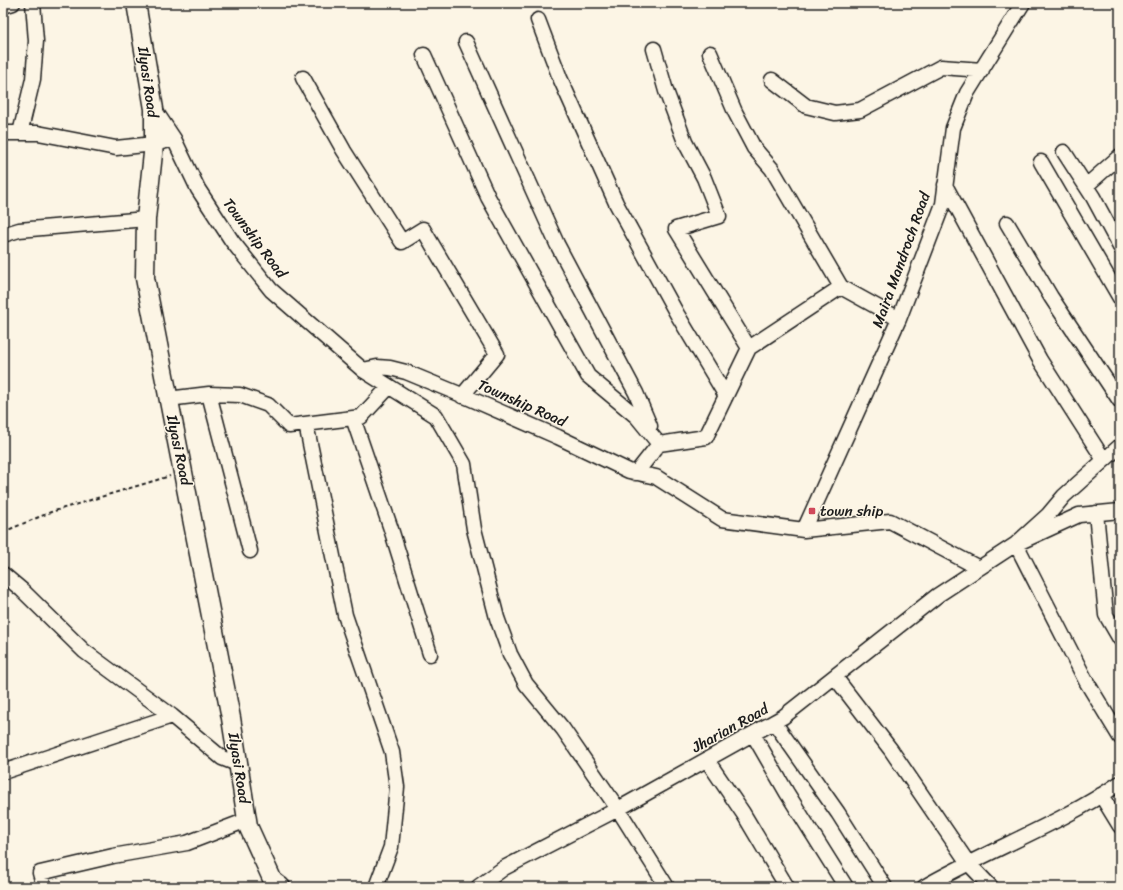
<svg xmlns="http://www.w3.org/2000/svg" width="1123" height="890" font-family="Sriracha,sans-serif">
<rect width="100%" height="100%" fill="#fcf5e5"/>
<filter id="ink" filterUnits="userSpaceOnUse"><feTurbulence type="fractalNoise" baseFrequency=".025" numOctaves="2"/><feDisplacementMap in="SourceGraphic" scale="8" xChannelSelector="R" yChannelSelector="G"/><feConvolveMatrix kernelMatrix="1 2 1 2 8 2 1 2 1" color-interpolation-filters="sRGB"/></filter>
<g filter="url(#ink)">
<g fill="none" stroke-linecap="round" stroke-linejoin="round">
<defs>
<path id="minor" d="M3 6 13 3
M538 20 560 78 616 203 677 314 726 396
M466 42 557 244 636 393 650 426
M654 49 666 91 685 142 704 178 719 216 676 229 749 348
M710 53 735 112 754 148 772 169 841 287
M424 55 488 197 588 376 637 417 659 444
M303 78 344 151 402 242 423 229 497 354 462 396
M772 80 806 106 835 113 860 110 941 67 982 70
M154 109 174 139 198 189 232 241 271 290 363 370 377 367 390 368 406 372 469 398 558 437 629 471 656 477 722 519 804 530 890 521 979 568
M3 133H38L116 148 154 144 174 139
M20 133 33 79 36 41 33 3
M1064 152 1093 197 1120 247
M1041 162 1120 298
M945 185 1040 360 1104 460
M1086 186 1120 156
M1007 223 1051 297 1120 401
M3 235 19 230 146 219
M363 370 436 416 464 464 474 529 497 618 510 654 526 684 563 729 618 809 667 887
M209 394 250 551
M168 399 209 394 240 395 268 405 289 426 361 417 388 388
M353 418 391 529 430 654
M306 424 345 615 392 752 397 787 391 847 376 887
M636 473 659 444 706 437 749 348 841 287 899 319
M1120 511 1079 515 1016 544 1086 681 1120 737
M1096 513 1106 615 1120 639
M804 530 899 319 943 204 953 128 967 93 1023 3
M3 574 22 590 84 651 172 716 222 758 240 765
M835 677 891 750 968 863 991 887
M774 722 838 813 885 887
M753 734 787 793 846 887
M707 760 743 813 787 887
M3 772 172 716
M1101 795 1120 826
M44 887 40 873 113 856 187 843 247 820
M478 887 504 868 618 809 783 717 938 595 1016 544 1048 515 1064 496 1120 446
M924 887C988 850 1059 825 1120 783"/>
<path id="major" d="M136 3 154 109V144L146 219 145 278 231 718 248 826 273 881 281 887"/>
</defs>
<use href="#minor" stroke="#1c1c1c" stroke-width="17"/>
<use href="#major" stroke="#1c1c1c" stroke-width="21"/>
<path stroke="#1c1c1c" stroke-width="2" stroke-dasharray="4 3" stroke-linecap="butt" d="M3 532 51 512 170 476"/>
<use href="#minor" stroke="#fcf5e5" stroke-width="14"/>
<use href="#major" stroke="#fcf5e5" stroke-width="18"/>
</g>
</g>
<rect fill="#d1495b" stroke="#fcf5e5" stroke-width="1.5" x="808" y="507" width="8" height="8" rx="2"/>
<g text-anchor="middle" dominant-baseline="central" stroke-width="3" stroke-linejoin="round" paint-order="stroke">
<g font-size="15" fill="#1c1c1c" stroke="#fcf5e5">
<text transform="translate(148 82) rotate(82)">Ilyasi Road</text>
<text transform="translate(255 238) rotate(53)">Township Road</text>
<text transform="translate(901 260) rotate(-70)">Maira Mandroch Road</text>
<text transform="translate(522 403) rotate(24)">Township Road</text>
<text transform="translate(179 450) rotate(78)">Ilyasi Road</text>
<text transform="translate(730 728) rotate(-29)">Jharian Road</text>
<text transform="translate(239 768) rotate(81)">Ilyasi Road</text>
</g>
<g font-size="15" fill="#1c1c1c" stroke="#fcf5e5" text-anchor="start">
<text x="820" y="511">town ship</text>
</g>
</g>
<rect width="1123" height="890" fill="none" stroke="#fcf5e5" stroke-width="16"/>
<rect x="8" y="8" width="1107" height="874" fill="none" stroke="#1c1c1c" stroke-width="1.5" filter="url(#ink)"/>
</svg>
